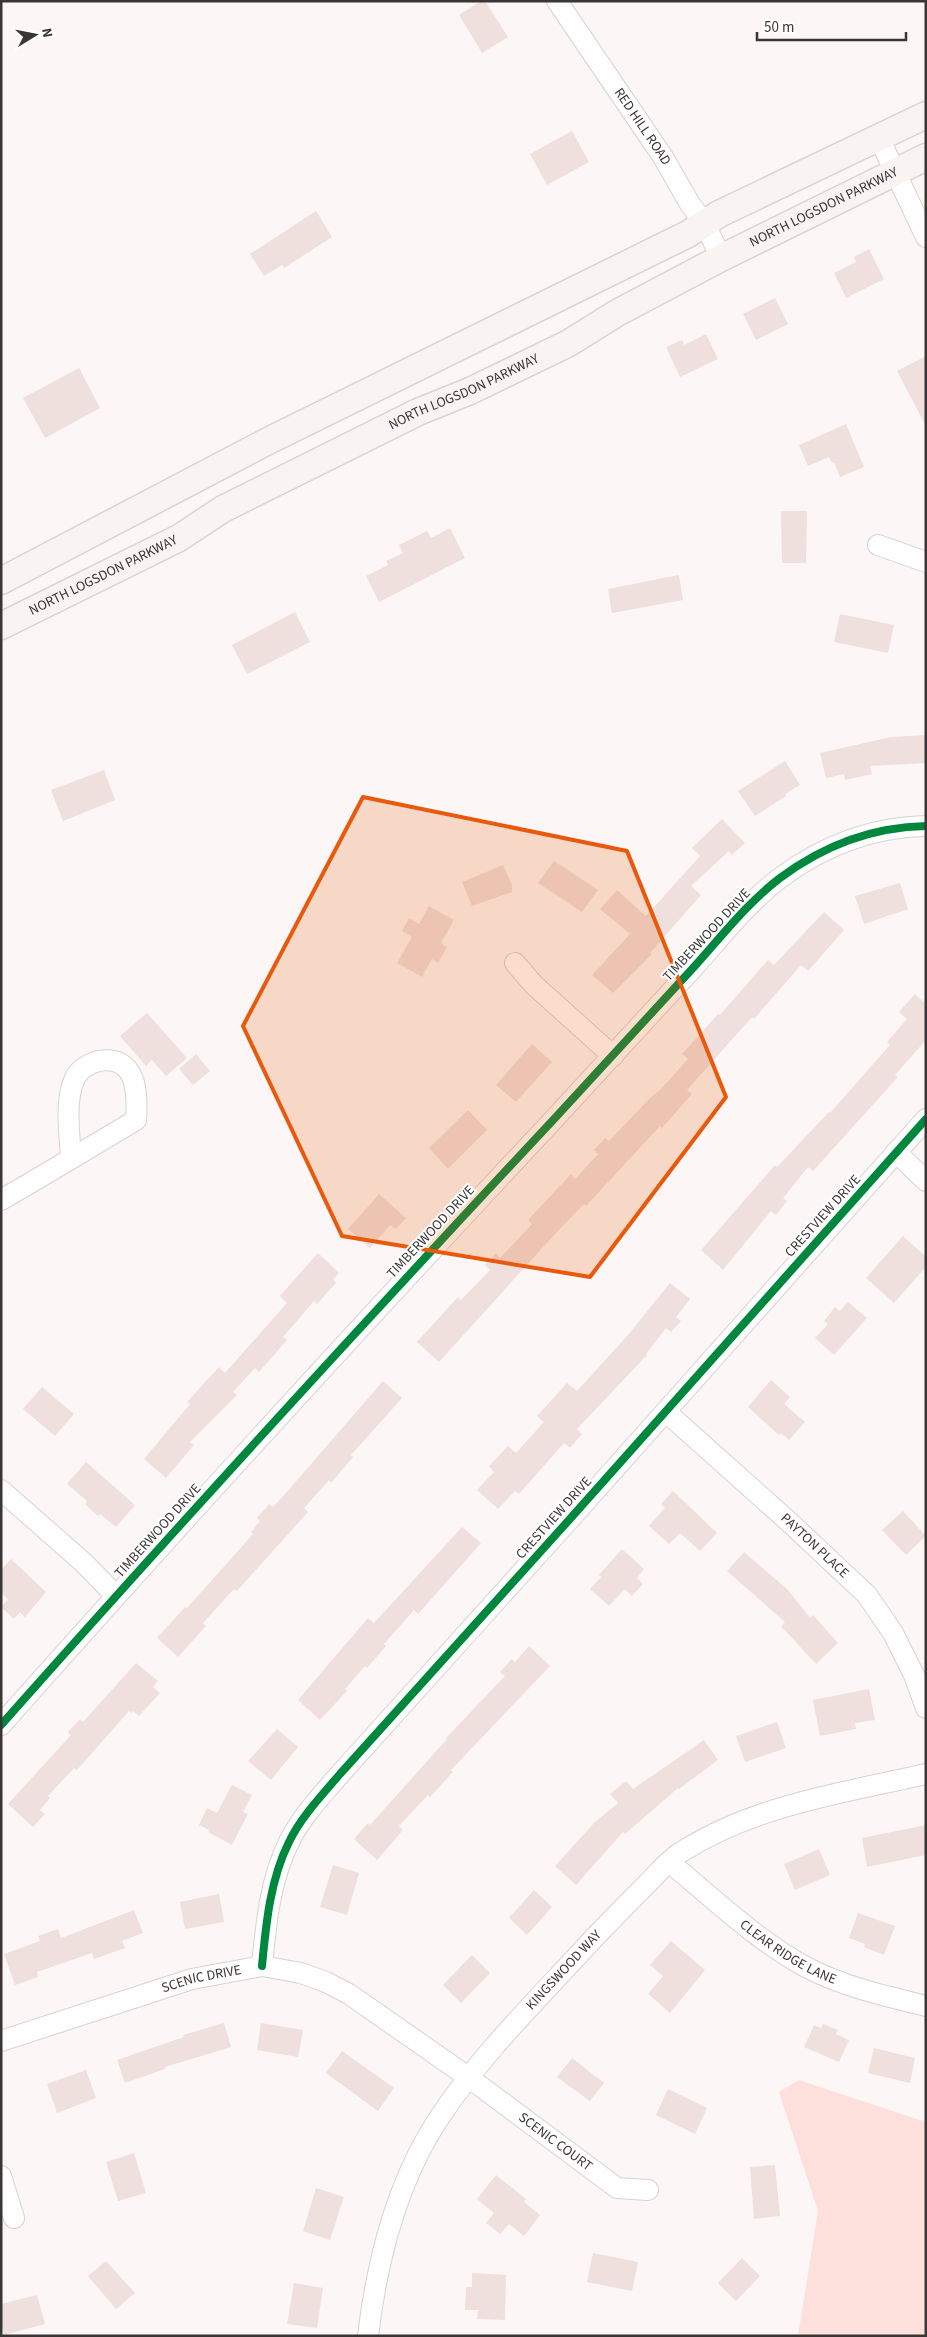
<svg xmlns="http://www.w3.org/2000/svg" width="927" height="2337" font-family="'Source Sans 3',sans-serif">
<rect width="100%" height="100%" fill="#fcf7f6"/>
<path fill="#fde0db" d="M799 2080 926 2122V2336H798L818 2211 779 2092Z"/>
<path fill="#efdfdd" d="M481 1H485L508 37 482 53 459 15Z
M572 131 589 162 547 185 530 154Z
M316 211 332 237 284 268 282 265 264 276 250 254Z
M869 249 884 279 846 298 834 273 856 262 854 257Z
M775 298 788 324 756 340 743 314Z
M706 334 718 359 680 377 666 347 682 340 684 345Z
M926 356V426L897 371Z
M79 368 100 408 45 438 23 398Z
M846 424 864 467 840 477 834 462 832 463 829 457 808 466 799 445Z
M781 511H807L806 563H782Z
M450 528 465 558 379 602 366 576 388 565 386 561 403 553 399 545 427 531 431 538Z
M679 575 683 600 612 613 608 589Z
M295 612 310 642 247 674 232 645Z
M840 614 894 625 888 653 834 642Z
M926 735V763L870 766 872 774 845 780 844 774 826 778 820 753 891 737Z
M785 761 800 785 785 794 786 796 755 816 738 791Z
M104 770 115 800 63 821 51 790Z
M722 819 745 843 732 855 729 851 691 886 701 895 650 953 652 954 613 993 592 975 630 934 600 909 617 890 646 916 700 856 692 848Z
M554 861 598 890 582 912 538 883Z
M503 865 512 885V892L472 906 462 882Z
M900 883 908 909 864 924 855 896Z
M429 906 454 920 441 943 447 947 438 963 432 959 422 977 397 963 412 937 402 931 409 918 419 924Z
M824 912 844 930 808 971 801 965 754 1019 752 1017 687 1090 692 1094 662 1128 660 1126 586 1206 584 1204 555 1234 439 1362 417 1342 458 1297 461 1300 490 1270 485 1265 496 1253 500 1258 532 1224 528 1220 571 1174 575 1179 598 1154 594 1150 605 1138 609 1141 650 1098 660 1090 688 1059 682 1054 718 1014 720 1015 768 960 774 965Z
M915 994 926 1004V1040L895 1075 898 1077 813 1171 808 1167 783 1198 787 1201 776 1215 771 1211 723 1270 701 1250 775 1165 777 1167 829 1112 830 1113 890 1045 887 1042 907 1019 899 1012Z
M147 1013 187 1058 166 1076 152 1060 146 1066 120 1036Z
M532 1044 552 1062 516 1102 496 1085Z
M196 1054 210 1071 193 1085 179 1069Z
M468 1110 487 1130 448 1169 429 1148Z
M379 1194 406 1218 396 1229 390 1225 370 1248 348 1229Z
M903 1236 926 1257V1267L894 1303 866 1278Z
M318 1253 339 1273 333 1279 336 1283 317 1304 314 1301 283 1337 287 1340 259 1372 255 1368 233 1392 237 1395 190 1442 194 1445 166 1478 144 1459 190 1404 187 1402 219 1367 225 1373 287 1303 280 1296Z
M670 1283 690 1299 676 1317 681 1321 671 1332 666 1328 646 1354 647 1355 577 1429 582 1434 570 1448 564 1443 519 1494 515 1491 498 1509 477 1490 494 1472 489 1466 508 1446 516 1453 544 1422 537 1416 567 1383 577 1391 628 1335Z
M848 1302 867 1318 834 1355 815 1338 828 1324 824 1321 835 1307 840 1311Z
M771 1380 790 1397 784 1404 805 1422 789 1440 781 1433 779 1435 748 1407Z
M383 1381 402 1398 351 1455 353 1457 331 1483 329 1480 304 1508 308 1512 237 1591 234 1589 203 1623 206 1626 178 1657 157 1638 185 1607 187 1608 253 1534 251 1532 260 1521 257 1518 269 1504 273 1507 286 1493Z
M42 1387 74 1414 55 1436 23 1409Z
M86 1462 135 1505 116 1527 100 1514 98 1516 85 1504 87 1501 67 1484Z
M673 1491 717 1533 700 1551 680 1533 669 1544 649 1526 665 1508 661 1504Z
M903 1511 926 1536 906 1555 882 1530Z
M462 1527 481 1543 418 1614 414 1610 384 1644 386 1646 367 1668 365 1666 345 1689 347 1691 320 1720 298 1700 368 1618 374 1623Z
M622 1549 644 1569 637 1578 643 1584 632 1596 625 1589 609 1606 590 1589 601 1577 599 1575Z
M744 1552 788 1590 810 1618 813 1615 838 1643 816 1664 781 1626 785 1622 727 1571Z
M11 1559 46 1592 25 1617 20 1612 14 1619 1 1607 8 1599 1 1593V1570Z
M529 1646 550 1666 451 1770 453 1772 430 1797 428 1795 399 1826 403 1830 377 1860 354 1839 368 1823 370 1825 447 1739 446 1738 505 1676 500 1672 512 1659 515 1662Z
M136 1663 158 1681 153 1687 160 1693 139 1716 133 1711 132 1713 129 1711 77 1770 74 1768 48 1796 50 1798 40 1810 45 1814 33 1827 8 1804 71 1735 68 1732 80 1719 83 1722Z
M869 1689 875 1720 855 1723 856 1729 820 1736 813 1700Z
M777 1722 786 1748 745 1762 736 1736Z
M277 1729 298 1747 271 1780 248 1761Z
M704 1740 718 1760 679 1789 678 1788 625 1834 623 1832 576 1885 555 1866 594 1823 618 1803 610 1794 626 1781 633 1789Z
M232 1785 252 1795 243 1812 248 1814 232 1845 208 1832 209 1830 199 1825 207 1808 217 1813Z
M926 1825V1855L867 1867 862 1838Z
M819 1849 830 1875 795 1890 784 1864Z
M333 1865 359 1873 347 1915 320 1907Z
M534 1890 552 1907 527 1935 509 1918Z
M219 1894 224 1922 185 1929 180 1902Z
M134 1910 143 1933 122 1941 125 1948 94 1959 92 1953 37 1972 38 1977 15 1985 4 1954 40 1941 38 1936 58 1929 61 1938Z
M858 1913 895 1926 884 1955 864 1947 865 1944 849 1938Z
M671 1941 705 1970 670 2013 648 1994 663 1976 650 1965Z
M472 1955 490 1973 461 2003 443 1985Z
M224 2023 231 2047 165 2067V2069L125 2083 117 2060 184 2037 183 2035Z
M261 2023 303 2030 298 2057 257 2050Z
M823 2024 838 2030 836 2034 849 2040 839 2062 804 2047 814 2025 821 2028Z
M874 2048 915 2058 910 2083 868 2073Z
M342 2051 394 2088 378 2111 326 2073Z
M572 2058 604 2083 590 2101 557 2077Z
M86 2070 96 2098 57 2113 47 2084Z
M668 2089 707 2108 695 2134 656 2115Z
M134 2153 146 2193 118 2201 106 2162Z
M775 2165 780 2216 754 2219 750 2167Z
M496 2175 526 2199 524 2202 540 2215 524 2236 509 2224 500 2234 486 2223 494 2213 477 2199Z
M316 2188 344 2197 330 2240 303 2231Z
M593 2253 638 2262 632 2291 587 2282Z
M742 2258 760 2276 736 2301 718 2283Z
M106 2261 135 2293 116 2309 88 2276Z
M472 2273 506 2275 505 2320 477 2319 478 2310H465L466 2287H472Z
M294 2283 323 2288 317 2328 287 2324Z
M37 2295 45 2324 4 2335 1 2323V2304Z"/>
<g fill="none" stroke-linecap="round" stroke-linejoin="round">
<defs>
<g id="minor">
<path id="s1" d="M557 1 663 157 690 204 705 224 721 258"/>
<path d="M879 138 926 237"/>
<path d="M878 545 926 562"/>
<path d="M515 963 534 985 613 1056"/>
<path d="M896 1152 926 1181"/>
<path d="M1 1200C46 1174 91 1147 136 1120 138 1093 137 1055 99 1061 90 1063 79 1069 75 1078 64 1101 70 1135 71 1159"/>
<path id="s2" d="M666 1412 787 1520 867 1595 893 1633 914 1675 926 1708"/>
<path d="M1 1490 84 1563 116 1596"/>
<path d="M1 1725C183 1520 368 1318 555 1118 601 1068 647 1018 693 968 721 937 747 903 780 878 823 846 872 827 926 826"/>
<path id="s3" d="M669 1862C713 1898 756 1940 806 1967 844 1987 885 1996 926 2006"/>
<path d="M262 1966C266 1924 270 1880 289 1842 301 1817 322 1795 340 1774L569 1520 926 1119"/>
<path id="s4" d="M1 2041 192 1979 262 1966 301 1973 326 1982 349 1994 468 2077 617 2188 648 2190"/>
<path d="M1 2176 14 2218"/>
<path id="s5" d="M368 2336C377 2260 396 2183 439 2118 479 2058 531 2006 580 1953 602 1929 625 1906 648 1883 659 1872 670 1858 683 1851 756 1805 843 1793 926 1774"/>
</g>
<g id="major">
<path d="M1 581 268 441 688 234 719 214 926 115"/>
<path id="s6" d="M1 626 179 538 223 509 418 412 470 391 569 343 617 313 721 258 926 157"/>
</g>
</defs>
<use href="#minor" stroke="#d6d3d2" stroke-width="22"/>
<use href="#major" stroke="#d7d4d3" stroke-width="29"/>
<use href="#minor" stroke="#fffefe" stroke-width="20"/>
<use href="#major" stroke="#f9f3f1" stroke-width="26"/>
<defs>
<path id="cycleway" d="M1 1725C183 1520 368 1318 555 1118 601 1068 647 1018 693 968 721 937 747 903 780 878 823 846 872 827 926 826
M262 1966C266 1924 270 1880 289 1842 301 1817 322 1795 340 1774L569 1520 926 1119"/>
</defs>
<use href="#cycleway" stroke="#fff" stroke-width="11"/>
<use href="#cycleway" stroke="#00873e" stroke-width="8"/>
</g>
<path fill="#e8590c" fill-opacity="0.2" stroke="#e8590c" stroke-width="4" stroke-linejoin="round" d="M363 797 627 851 726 1097 590 1277 342 1236 243 1026Z"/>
<g text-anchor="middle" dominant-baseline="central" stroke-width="4" stroke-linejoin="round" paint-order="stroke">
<g font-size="14" fill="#3a3635" stroke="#fff">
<text stroke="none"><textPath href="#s1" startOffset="152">RED HILL ROAD</textPath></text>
<text stroke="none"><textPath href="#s6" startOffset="924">NORTH LOGSDON PARKWAY</textPath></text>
<text stroke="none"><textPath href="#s6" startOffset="519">NORTH LOGSDON PARKWAY</textPath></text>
<text stroke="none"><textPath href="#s6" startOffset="114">NORTH LOGSDON PARKWAY</textPath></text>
<text transform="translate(707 935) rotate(-47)">TIMBERWOOD DRIVE</text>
<text transform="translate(823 1216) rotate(-48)">CRESTVIEW DRIVE</text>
<text transform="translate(431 1232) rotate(-47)">TIMBERWOOD DRIVE</text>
<text transform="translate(554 1518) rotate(-48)">CRESTVIEW DRIVE</text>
<text transform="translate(158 1531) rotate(-48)">TIMBERWOOD DRIVE</text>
<text stroke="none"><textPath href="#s2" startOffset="200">PAYTON PLACE</textPath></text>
<text stroke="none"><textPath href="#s3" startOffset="150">CLEAR RIDGE LANE</textPath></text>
<text stroke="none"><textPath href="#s5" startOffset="425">KINGSWOOD WAY</textPath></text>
<text stroke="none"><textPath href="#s4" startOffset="210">SCENIC DRIVE</textPath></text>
<text stroke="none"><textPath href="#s4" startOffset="618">SCENIC COURT</textPath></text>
</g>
</g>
<rect width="927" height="2337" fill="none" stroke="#3a3635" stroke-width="5"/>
<g transform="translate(35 35) rotate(80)" stroke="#ffffff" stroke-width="4" paint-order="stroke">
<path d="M0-4L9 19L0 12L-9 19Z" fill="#3a3635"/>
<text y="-8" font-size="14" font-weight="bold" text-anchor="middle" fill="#3a3635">N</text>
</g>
<path d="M757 32v8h149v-8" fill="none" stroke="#3a3635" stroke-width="2.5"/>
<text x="764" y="32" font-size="15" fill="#3a3635" stroke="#ffffff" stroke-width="4" paint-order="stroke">50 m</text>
</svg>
